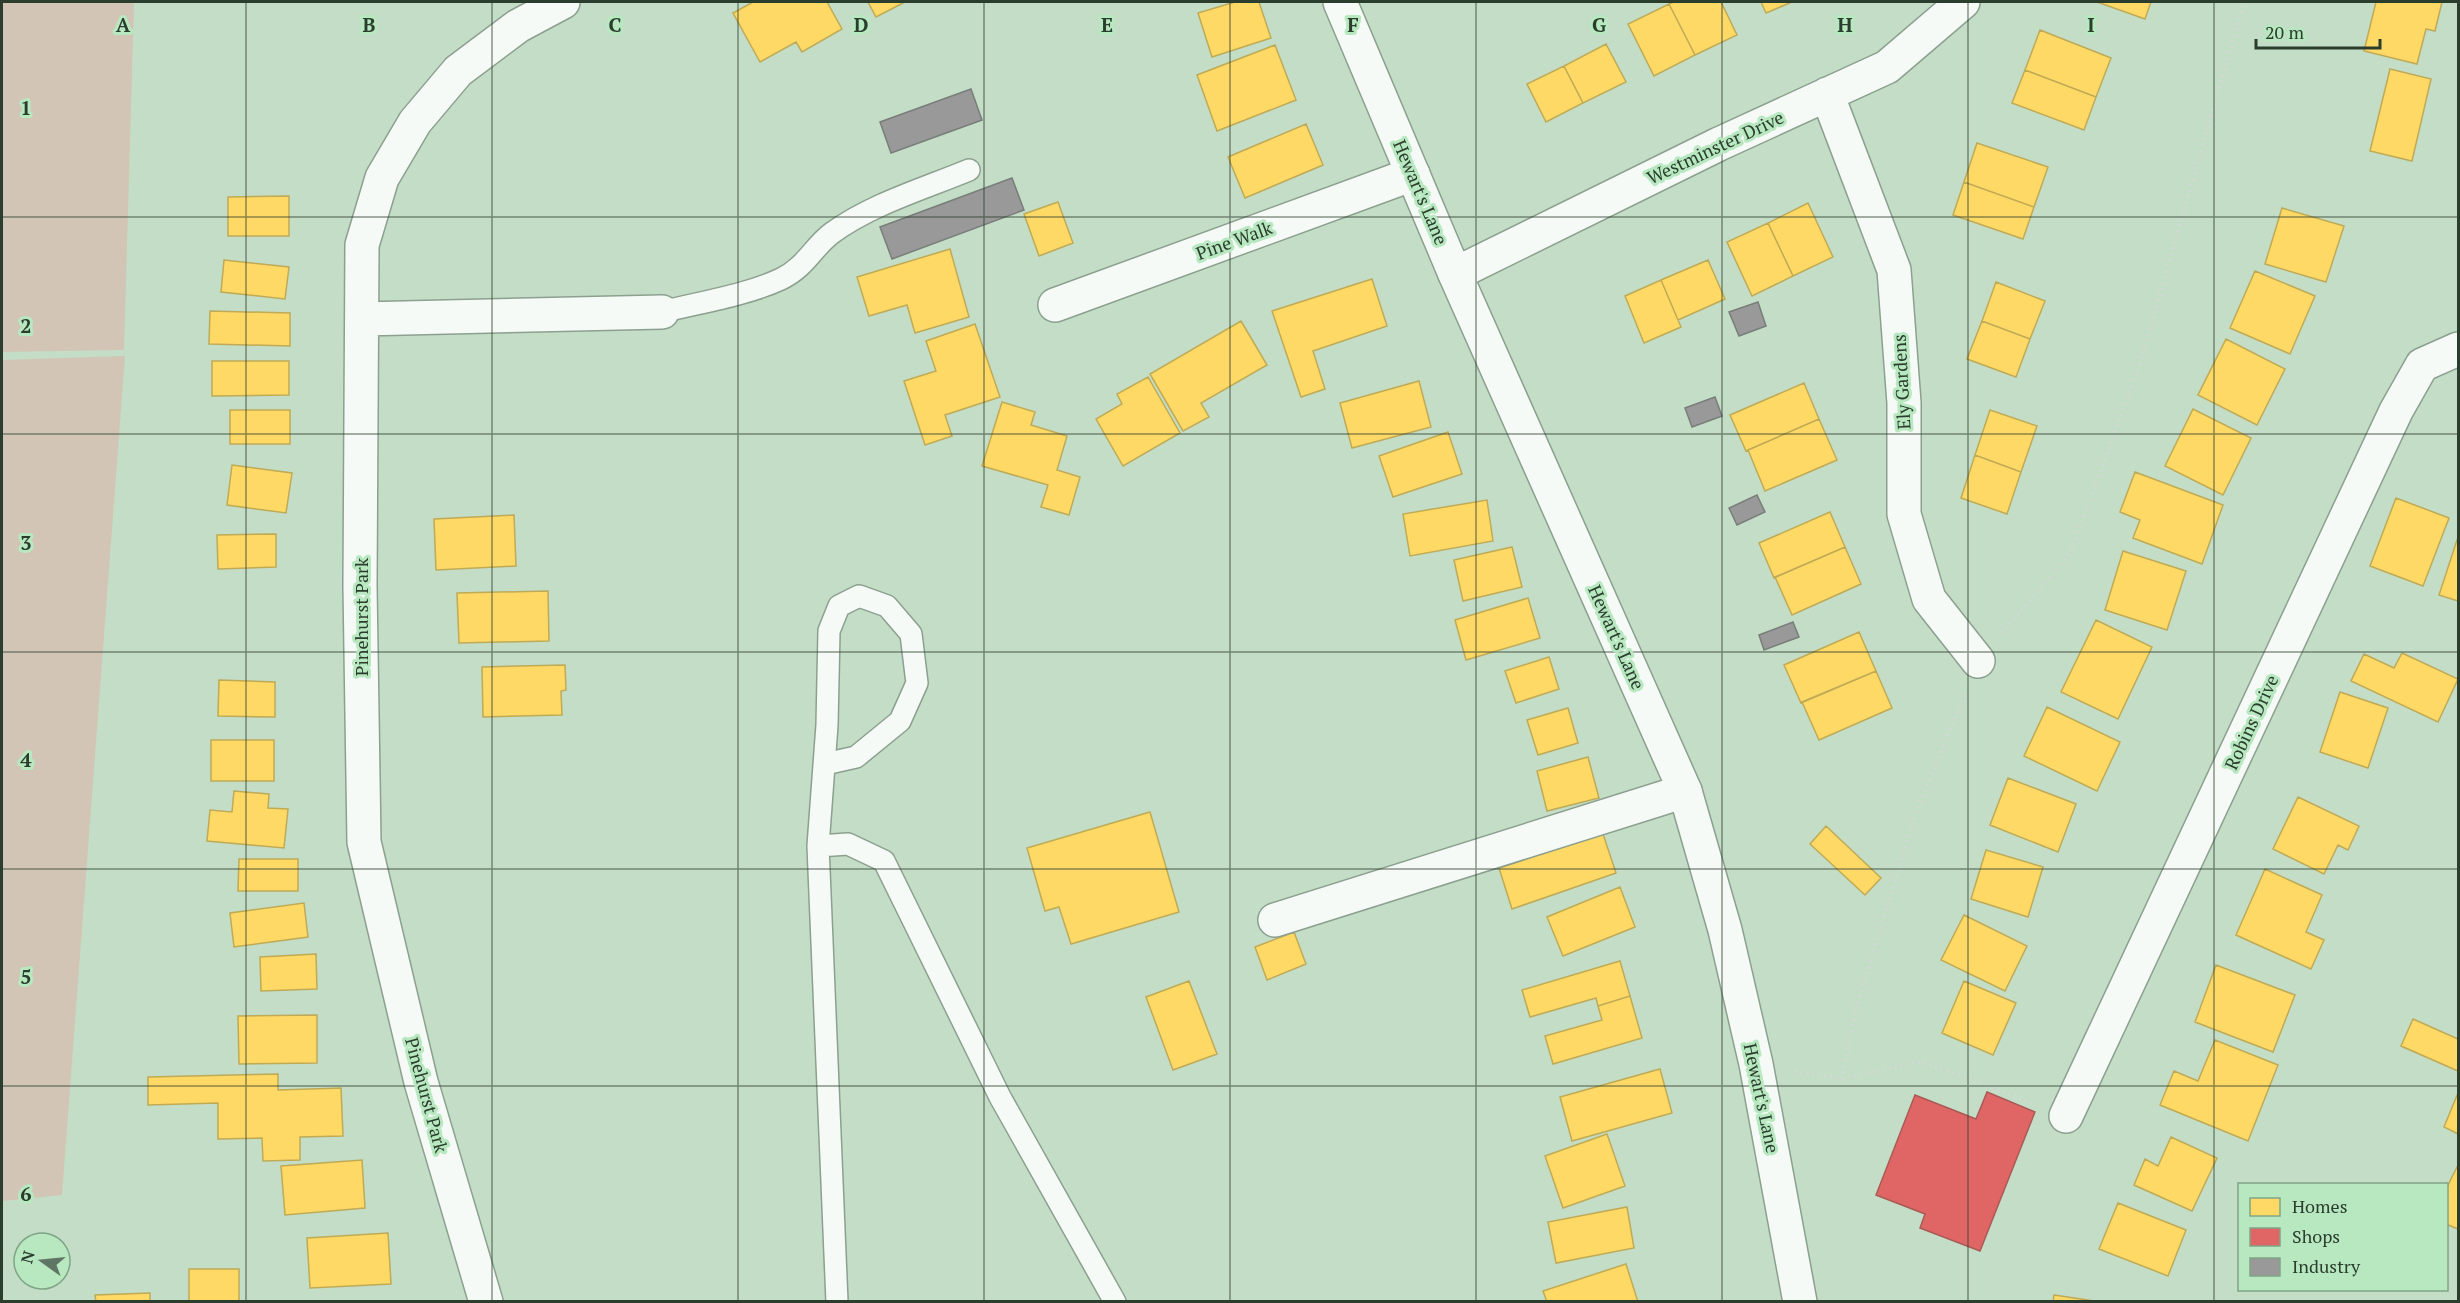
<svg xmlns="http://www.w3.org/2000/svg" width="2460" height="1303" font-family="'PT Serif',serif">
<rect width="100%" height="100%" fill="#c3ddc7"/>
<path fill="#d2c5b6" d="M2 2H134L124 350 2 352Z
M125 356 62 1195 2 1201V360Z"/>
<path fill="#ffd966" stroke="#bfaa55" stroke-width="1.5" d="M753 2H827L842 29 802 52 796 42 760 62 733 13Z
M868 2H905L876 17Z
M1235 2H1259L1271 38 1212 57 1198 13Z
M1674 2H1721L1737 35 1695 55 1669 4Z
M1761 2H1792L1766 13Z
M2097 2H2151L2145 19Z
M2376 2H2442L2435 31 2426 29 2417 64 2364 51Z
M1669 4 1695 55 1654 76 1628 24Z
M2040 30 2111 58 2096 97 2025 70Z
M1606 44 1626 82 1583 103 1564 66Z
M1275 45 1296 100 1217 131 1197 75Z
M1564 66 1583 103 1546 122 1527 84Z
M2390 69 2431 79 2412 161 2370 151Z
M2025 70 2096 97 2084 130 2012 103Z
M1306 124 1323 165 1245 198 1228 157Z
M1977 143 2048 167 2034 207 1964 182Z
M1964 182 2034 207 2023 239 1953 215Z
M289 196V236H228V197Z
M1058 202 1073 243 1039 256 1024 214Z
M1808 203 1833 257 1793 276 1768 223Z
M2282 208 2344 226 2326 282 2265 264Z
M1768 223 1793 276 1752 296 1727 242Z
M950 249 969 317 915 333 907 305 869 316 857 277Z
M224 260 289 267 285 299 221 292Z
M1708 260 1725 299 1678 320 1661 280Z
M2255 271 2315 296 2290 354 2230 328Z
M1372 279 1387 326 1313 351 1325 389 1301 397 1272 311Z
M1661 280 1681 327 1644 343 1625 296Z
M1996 282 2045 301 2030 339 1982 321Z
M210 311 290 313V346L209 344Z
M1241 321 1267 365 1201 403 1209 417 1183 431 1150 374Z
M1982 321 2030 339 2016 377 1967 359Z
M975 324 1000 397 945 415 952 436 925 445 904 381 936 371 926 341Z
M2226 339 2285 369 2257 425 2198 395Z
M212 361H289V395L212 396Z
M1148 377 1180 433 1123 466 1096 419 1122 404 1117 394Z
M1419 381 1431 427 1352 448 1340 403Z
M1804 383 1819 419 1746 451 1730 415Z
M1002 402 1035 412 1031 425 1067 436 1057 470 1080 477 1069 515 1041 507 1048 485 982 466Z
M2193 409 2251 438 2223 495 2165 466Z
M230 410H290V444H230Z
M1990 410 2037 426 2021 472 1975 455Z
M1819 419 1837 460 1765 491 1748 450Z
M1448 432 1462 474 1393 497 1379 456Z
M1975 455 2021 472 2007 514 1961 498Z
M232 465 292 473 286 513 227 505Z
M2135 472 2223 505 2202 564 2133 538 2140 520 2120 512Z
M2396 498 2449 518 2423 586 2370 566Z
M1487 500 1493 541 1410 556 1403 514Z
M1830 512 1845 547 1774 578 1759 543Z
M514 515 516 566 436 570 434 519Z
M276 534V567L218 569 217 535Z
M2458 537V601L2439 595Z
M1512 547 1522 587 1463 601 1454 560Z
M1845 547 1861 584 1792 615 1775 577Z
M2123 551 2186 571 2167 630 2105 610Z
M548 591 549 641 459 643 457 593Z
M1528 598 1540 638 1466 660 1455 620Z
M2096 620 2152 647 2118 719 2061 692Z
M1859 632 1876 671 1801 703 1784 665Z
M2402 653 2458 679 2438 722 2351 681 2364 654 2394 668Z
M1549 657 1559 689 1516 703 1505 671Z
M565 665 566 690 561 691 562 715 483 717 482 667Z
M1876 671 1892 708 1819 740 1802 702Z
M219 680 275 682V717L218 716Z
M2340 692 2388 708 2368 768 2320 752Z
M2047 707 2120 742 2097 791 2024 756Z
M1568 708 1578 743 1538 755 1527 720Z
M211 740H274V781H211Z
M1588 757 1599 798 1547 811 1537 771Z
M2008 778 2076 804 2058 852 1990 825Z
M234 791 269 794 268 808 288 809 284 848 207 841 210 810 232 812Z
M2298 797 2359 826 2348 850 2338 845 2324 874 2273 849Z
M1150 812 1179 912 1071 944 1059 907 1045 911 1027 848Z
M1826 826 1881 878 1865 895 1810 844Z
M1603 834 1616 873 1512 909 1499 868Z
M1986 850 2043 867 2028 917 1971 899Z
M239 859H298V891H238Z
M2265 869 2322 895 2306 932 2324 940 2311 969 2236 935Z
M1620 887 1635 927 1563 956 1547 917Z
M304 903 308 937 234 947 230 913Z
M1964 915 2027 946 2005 991 1941 960Z
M1294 932 1306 964 1267 980 1255 947Z
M316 954 317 989 261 991 260 957Z
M1620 961 1630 996 1598 1006 1596 998 1530 1017 1522 990Z
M2216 965 2295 995 2273 1052 2195 1022Z
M1189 981 1217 1054 1173 1070 1146 997Z
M1964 981 2016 1003 1993 1055 1942 1033Z
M1630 996 1642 1038 1553 1064 1545 1036 1602 1020 1598 1006Z
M317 1015V1063L239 1064 238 1016Z
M2413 1019 2458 1039V1071L2401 1046Z
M2215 1040 2278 1065 2248 1141 2160 1105 2174 1071 2198 1081Z
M1660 1069 1672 1113 1572 1141 1560 1097Z
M278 1074V1090L341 1088 343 1136 300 1137V1160L263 1161 262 1138 218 1139V1103L148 1105V1077Z
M2458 1093V1134L2444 1127Z
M1607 1134 1625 1186 1563 1208 1545 1156Z
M2171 1137 2217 1158 2192 1211 2134 1185 2145 1159 2158 1166Z
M362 1160 365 1208 285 1215 281 1166Z
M2458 1165V1229L2446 1224V1189Z
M2118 1203 2186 1230 2168 1276 2099 1249Z
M1627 1207 1634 1248 1556 1263 1548 1222Z
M388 1233 391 1284 310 1288 307 1238Z
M1626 1264 1638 1302H1547L1543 1291Z
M189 1269H239V1302H189Z
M150 1293V1302H96L95 1295Z
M2054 1295 2101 1302H2053Z"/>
<path fill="#e06666" stroke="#aa5a55" stroke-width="1.5" d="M1987 1092 2035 1112 1980 1251 1920 1228 1925 1214 1876 1195 1915 1095 1976 1119Z"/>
<path fill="#999" stroke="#787e79" stroke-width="1.5" d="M971 89 982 120 891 153 880 122Z
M1012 178 1024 210 892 259 880 227Z
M1758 302 1766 326 1739 336 1729 312Z
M1715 397 1722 416 1692 427 1685 408Z
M1757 495 1765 512 1737 525 1729 508Z
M1793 622 1799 637 1764 650 1759 635Z"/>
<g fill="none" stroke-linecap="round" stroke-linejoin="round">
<defs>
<path id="service" d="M662 312C701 302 744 296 781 279 806 267 813 247 832 233 872 204 923 189 969 170
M818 846 827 725 829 631 839 606 859 596 887 606 911 634 917 683 900 721 856 757 825 764
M837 1302 818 846 848 844 884 861 1000 1097 1115 1302"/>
<path id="minor" d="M1827 94 1894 270 1904 403V514L1929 599 1978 661
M1455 274 1719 144 1887 67 1963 2
M1055 305 1413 174
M362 319 662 312
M1275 920 1685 791
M2066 1116 2396 411 2422 365 2458 349
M486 1302 421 1082 364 842 360 586 362 245 382 178 415 122 458 71 518 26 563 2"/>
<path id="tertiary" d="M1340 2 1455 274 1685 791 1725 930 1756 1064 1800 1302"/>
</defs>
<use href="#service" stroke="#8ca08f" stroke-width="24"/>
<use href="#minor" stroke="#8ca08f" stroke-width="36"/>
<use href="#tertiary" stroke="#8ca08f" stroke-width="36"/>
<path stroke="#d1dad3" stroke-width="4" stroke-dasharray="1.5 4.5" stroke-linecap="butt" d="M2002 633 2070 554 2141 360 2244 2
M1795 1071 1842 1079 1920 1061 2032 1103
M1842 1079 1856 1009 1914 818 1964 695"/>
<use href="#service" stroke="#f6faf7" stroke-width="21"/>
<use href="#minor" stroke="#f6faf7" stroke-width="33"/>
<use href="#tertiary" stroke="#f6faf7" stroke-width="33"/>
</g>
<path fill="none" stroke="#2b3e2e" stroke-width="1.5" stroke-opacity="0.55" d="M246 2V1302M492 2V1302M738 2V1302M984 2V1302M1230 2V1302M1476 2V1302M1722 2V1302M1968 2V1302M2214 2V1302M2 217H2458M2 434H2458M2 652H2458M2 869H2458M2 1086H2458"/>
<g text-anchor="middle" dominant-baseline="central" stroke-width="6" stroke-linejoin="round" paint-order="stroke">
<g font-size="18" fill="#2b3e2e" stroke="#b8e8c0">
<text transform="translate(1715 147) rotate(-25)">Westminster Drive</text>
<text transform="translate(1421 192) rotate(67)">Hewart's Lane</text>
<text transform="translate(1234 240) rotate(-20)">Pine Walk</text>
<text transform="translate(1901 382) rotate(-93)">Ely Gardens</text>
<text transform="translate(361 617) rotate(-90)">Pinehurst Park</text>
<text transform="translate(1617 637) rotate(66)">Hewart's Lane</text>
<text transform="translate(2251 722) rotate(-65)">Robins Drive</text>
<text transform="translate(427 1095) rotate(75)">Pinehurst Park</text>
<text transform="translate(1762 1098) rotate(78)">Hewart's Lane</text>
</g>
</g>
<g font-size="20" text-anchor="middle" font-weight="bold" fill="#2b3e2e" stroke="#b8e8c0" stroke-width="6" stroke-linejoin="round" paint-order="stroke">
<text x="123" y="32">A</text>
<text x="369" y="32">B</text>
<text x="615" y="32">C</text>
<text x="861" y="32">D</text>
<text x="1107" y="32">E</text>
<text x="1353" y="32">F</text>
<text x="1599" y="32">G</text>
<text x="1845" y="32">H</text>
<text x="2091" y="32">I</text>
<text x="26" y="115">1</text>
<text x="26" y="333">2</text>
<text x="26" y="550">3</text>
<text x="26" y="767">4</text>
<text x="26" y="984">5</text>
<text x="26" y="1201">6</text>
</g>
<rect width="2460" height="1303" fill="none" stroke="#2b3e2e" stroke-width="6"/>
<rect x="2238" y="1183" width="210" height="108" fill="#b8e8c0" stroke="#80a486" stroke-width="1.5"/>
<rect x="2250" y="1198" width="30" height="18" fill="#ffd966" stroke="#80a486" stroke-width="1.5"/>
<text x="2292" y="1213" font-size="18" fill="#2b3e2e">Homes</text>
<rect x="2250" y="1228" width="30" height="18" fill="#e06666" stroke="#80a486" stroke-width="1.5"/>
<text x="2292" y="1243" font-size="18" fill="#2b3e2e">Shops</text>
<rect x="2250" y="1258" width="30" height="18" fill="#999999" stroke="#80a486" stroke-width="1.5"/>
<text x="2292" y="1273" font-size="18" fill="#2b3e2e">Industry</text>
<g transform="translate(42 1261) rotate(285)"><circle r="28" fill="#b8e8c0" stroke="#80a486" stroke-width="1.5"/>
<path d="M0-4.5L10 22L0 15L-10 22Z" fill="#607664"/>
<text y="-9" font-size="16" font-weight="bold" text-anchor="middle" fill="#2b3e2e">N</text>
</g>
<path d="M2256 39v9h124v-9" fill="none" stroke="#2b3e2e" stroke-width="3"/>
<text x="2265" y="39" font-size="18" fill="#2b3e2e" stroke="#b8e8c0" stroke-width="4.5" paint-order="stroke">20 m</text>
</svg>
